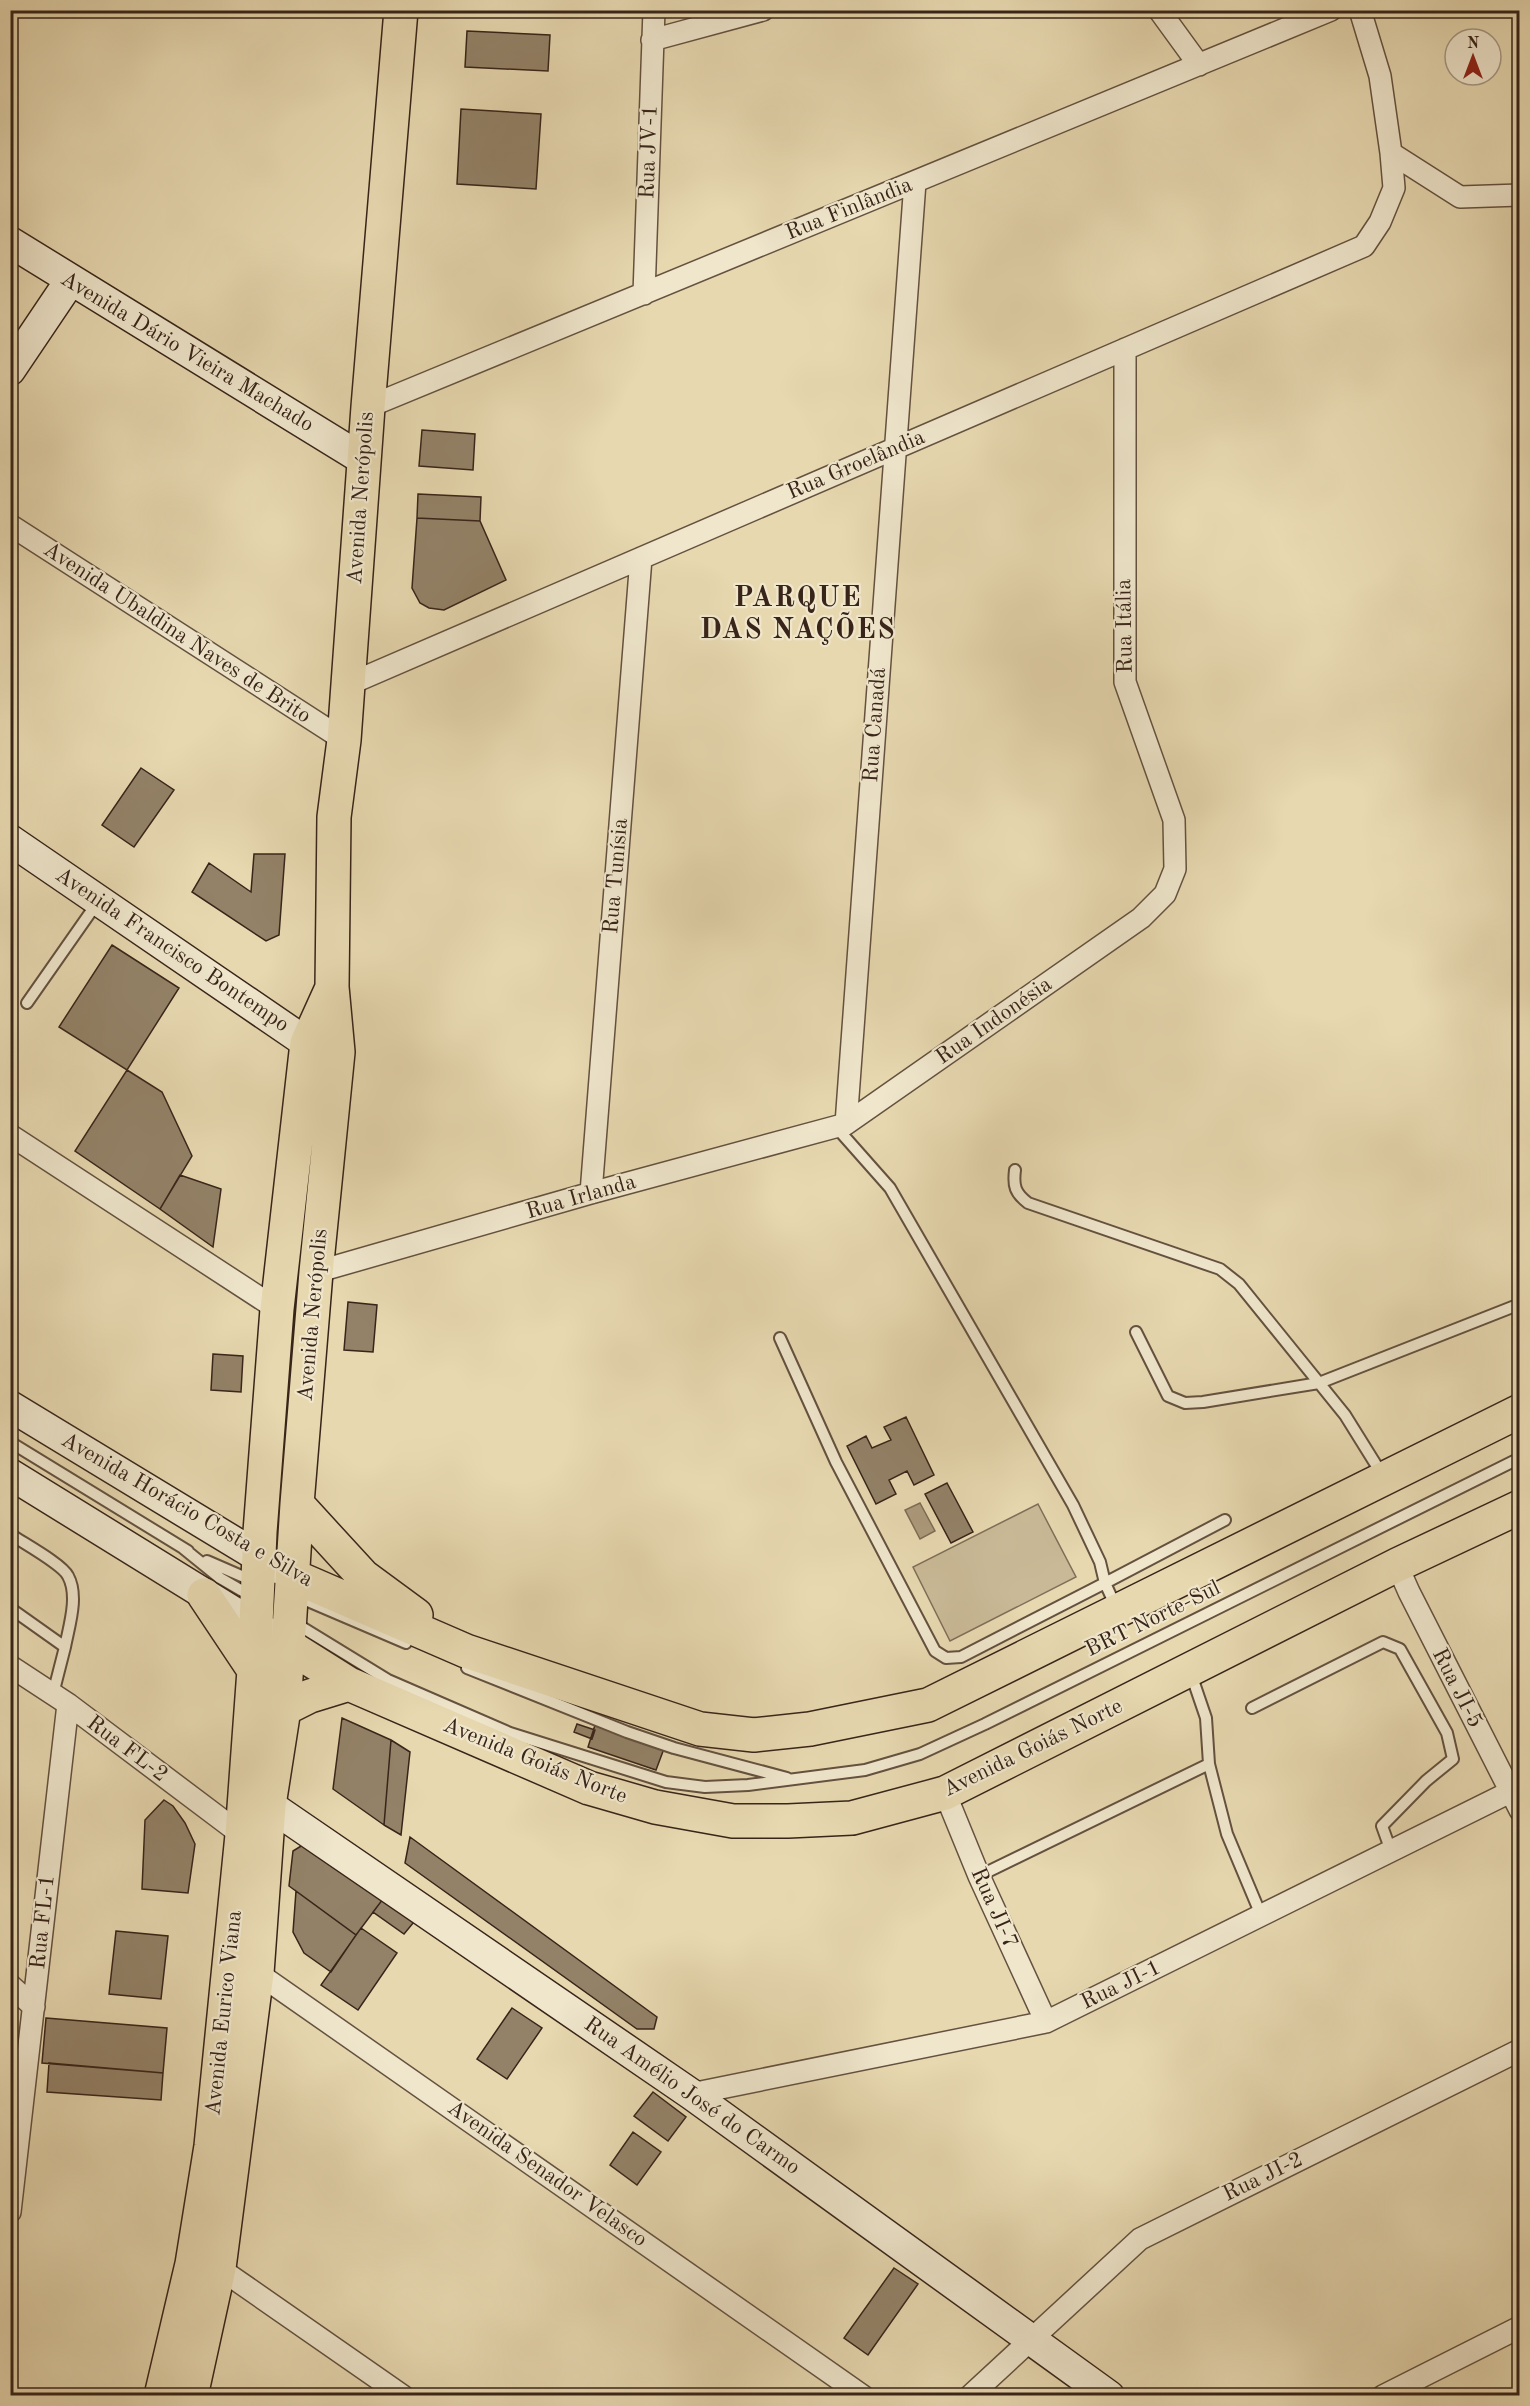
<svg xmlns="http://www.w3.org/2000/svg" width="1530" height="2406" font-family="'Old Standard TT',serif">
<rect width="100%" height="100%" fill="#e7d8b0"/>
<filter id="stains"><feTurbulence type="fractalNoise" baseFrequency=".00333" numOctaves="4"/><feColorMatrix values="0 0 0 0 .2 0 0 0 0 .09 0 0 0 0 .02 0 0 0 .5 -.17"/></filter>
<radialGradient id="worn" r=".72"><stop offset=".6" stop-color="#630" stop-opacity="0"/><stop offset="1" stop-color="#630" stop-opacity=".3"/></radialGradient>
<path fill="#c9b996" stroke="#806e58" stroke-width="1.5" d="M1038 1504 1076 1577 950 1641 913 1567Z"/>
<path fill="#ac9b7d" stroke="#7e6b55" stroke-width="1.5" d="M920 1503 935 1531 920 1539 905 1510Z"/>
<path fill="#938268" stroke="#382419" stroke-width="1.5" d="M467 31 550 35 548 71 465 67Z
M461 109 541 114 536 189 457 184Z
M422 430 475 434 473 470 419 466Z
M418 494 481 497 480 521 417 518Z
M417 518 480 521 506 580 444 610 429 608 420 603 412 588Z
M141 768 174 790 134 847 102 825Z
M254 854H285L279 935 266 941 192 892 209 863 251 892Z
M112 945 179 988 127 1070 59 1027Z
M127 1070 162 1092 192 1156 160 1209 75 1151Z
M180 1175 221 1189 213 1247 160 1209Z
M348 1302 377 1305 373 1352 344 1350Z
M213 1354 243 1356 241 1392 211 1390Z
M906 1417 934 1475 914 1485 907 1471 889 1480 896 1494 876 1504 847 1446 866 1436 872 1448 891 1440 884 1427Z
M947 1483 973 1532 951 1543 925 1494Z
M342 1718 391 1740 384 1825 333 1789Z
M596 1722 665 1746 656 1770 588 1747Z
M577 1724 595 1730 592 1739 574 1732Z
M391 1740 410 1752 401 1835 384 1825Z
M164 1800 173 1806 185 1823 195 1844 188 1893 142 1889 145 1820Z
M410 1837 657 2017 654 2029H637L405 1863Z
M306 1843 383 1899 356 1935 289 1886 293 1851Z
M296 1891 356 1935 331 1972 304 1953 293 1932Z
M383 1899 414 1922 404 1934 373 1912Z
M361 1928 397 1953 358 2010 321 1985Z
M116 1931 168 1936 161 1999 109 1994Z
M512 2008 542 2028 507 2079 477 2059Z
M46 2018 167 2028 163 2073 42 2063Z
M49 2063 163 2073 161 2100 47 2092Z
M653 2092 686 2117 668 2141 634 2116Z
M633 2132 661 2152 637 2185 610 2165Z
M894 2268 918 2284 868 2355 844 2338Z"/>
<g fill="none" stroke-linecap="round" stroke-linejoin="round">
<defs>
<path id="lane" d="M27 1003 97 903
M1015 1170C1013 1186 1015 1193 1028 1203L1220 1269 1239 1284 1345 1415 1383 1476
M1136 1332 1168 1396 1185 1403 1203 1402 1319 1383 1520 1304
M780 1338 836 1462 935 1651 946 1658 961 1657 1105 1583 1100 1562 1073 1505 890 1188 836 1127
M10 1442 188 1551
M10 1534C23 1543 62 1564 68 1576 79 1596 69 1626 65 1647L10 1608
M183 1548 220 1578 251 1596
M207 1561 253 1581
M296 1596 406 1643
M1116 1607 1105 1583 1225 1520
M295 1623 388 1680 510 1733 666 1782 705 1787 748 1785 865 1770 920 1754 985 1724 1520 1458
M467 1668 627 1732 674 1748 787 1778
M1191 1674 1206 1718 1209 1764 1227 1834 1261 1915
M53 1694 65 1647
M1252 1708 1383 1642 1400 1649 1447 1733 1453 1759 1426 1781 1382 1826 1391 1851
M979 1876 1209 1764"/>
<path id="street" d="M1159 10 1199 65
M652 40 763 10
M1391 153 1460 197 1520 195
M644 294 654 10
M368 407 1331 10
M10 525 344 740
M347 685 1364 246 1380 222 1394 188 1391 153 1380 76 1360 10
M846 1124 915 182
M10 1135 277 1309
M591 1193 641 558
M316 1272 591 1193 846 1124 1141 918 1165 894 1175 869 1174 820 1125 682V349
M1397 1565 1409 1592 1520 1810
M10 1666 68 1704 242 1835
M945 1793 979 1876 1046 2022
M249 1967 863 2396
M10 1985 34 2007
M691 2094 1046 2022 1520 1787
M10 2212 68 1704
M210 2266 219 2268 403 2396
M970 2396 1140 2239 1520 2050
M1383 2396 1520 2327"/>
<path id="secondary" d="M10 242 364 460
M10 370 70 281
M10 840 307 1043 329 1049
M10 1406 277 1568
M10 1474 274 1637
M269 1805 691 2094 1109 2396"/>
<path id="primary" d="M297 1504 363 1576 416 1615
M293 1576 466 1651 700 1729 754 1735 810 1729 928 1705 1520 1411
M204 1595 254 1670
M287 1645 349 1684 589 1788 655 1807 733 1821H788L852 1818 945 1793 1397 1565 1520 1507
M284 1709 310 1696 349 1684
M161 2396 192 2264 211 2146 242 1835 254 1670 260 1532 277 1309 307 1043 331 990
M191 2396 219 2268 257 1973 269 1805 284 1709 297 1504 316 1272 338 1052 332 987 334 817 344 740 368 407 401 10"/>
</defs>
<use href="#lane" stroke="#64513f" stroke-width="14"/>
<use href="#street" stroke="#64513f" stroke-width="24"/>
<use href="#secondary" stroke="#382419" stroke-width="33"/>
<use href="#primary" stroke="#382419" stroke-width="36"/>
<use href="#lane" stroke="#efe6cc" stroke-width="10"/>
<use href="#street" stroke="#efe6cc" stroke-width="21"/>
<use href="#secondary" stroke="#efe6cc" stroke-width="30"/>
<use href="#primary" stroke="#e7d8b0" stroke-width="33"/>
</g>
<g text-anchor="middle" dominant-baseline="central" stroke-width="4.5" stroke-linejoin="round" paint-order="stroke">
<g font-size="22" fill="#382419" stroke="#efe6cc">
<text transform="translate(649 152) rotate(-88)">Rua JV-1</text>
<text transform="translate(849 209) rotate(-22)">Rua Finlândia</text>
<text transform="translate(187 352) rotate(31)">Avenida Dário Vieira Machado</text>
<text transform="translate(856 465) rotate(-23)">Rua Groelândia</text>
<text transform="translate(361 498) rotate(-86)">Avenida Nerópolis</text>
<text transform="translate(1125 626) rotate(-91)">Rua Itália</text>
<text transform="translate(177 633) rotate(33)">Avenida Ubaldina Naves de Brito</text>
<text transform="translate(875 725) rotate(-86)">Rua Canadá</text>
<text transform="translate(616 876) rotate(-85)">Rua Tunísia</text>
<text transform="translate(172 950) rotate(34)">Avenida Francisco Bontempo</text>
<text transform="translate(994 1021) rotate(-35)">Rua Indonésia</text>
<text transform="translate(581 1197) rotate(-16)">Rua Irlanda</text>
<text transform="translate(313 1315) rotate(-85)">Avenida Nerópolis</text>
<text transform="translate(187 1510) rotate(30)">Avenida Horácio Costa e Silva</text>
<text transform="translate(1153 1619) rotate(-26)">BRT Norte-Sul</text>
<text transform="translate(1457 1688) rotate(63)">Rua JI-5</text>
<text transform="translate(1033 1748) rotate(-26)">Avenida Goiás Norte</text>
<text transform="translate(127 1749) rotate(37)">Rua FL-2</text>
<text transform="translate(535 1761) rotate(22)">Avenida Goiás Norte</text>
<text transform="translate(994 1908) rotate(66)">Rua JI-7</text>
<text transform="translate(43 1922) rotate(-84)">Rua FL-1</text>
<text transform="translate(1121 1985) rotate(-26)">Rua JI-1</text>
<text transform="translate(224 2013) rotate(-84)">Avenida Eurico Viana</text>
<text transform="translate(692 2096) rotate(35)">Rua Amélio José do Carmo</text>
<text transform="translate(547 2174) rotate(35)">Avenida Senador Velasco</text>
<text transform="translate(1263 2177) rotate(-26)">Rua JI-2</text>
</g>
<g font-size="28" font-weight="bold" letter-spacing="1.5" fill="#382419" stroke="#efe6cc">
<text x="798" y="599">PARQUE<tspan x="798" dy="32">DAS NAÇÕES</tspan></text>
</g>
</g>
<rect width="1530" height="2406" fill="none" stroke="#e7d8b0" stroke-width="36"/>
<rect x="12" y="12" width="1506" height="2382" fill="none" stroke="#382419" stroke-width="3"/>
<rect x="18" y="18" width="1494" height="2370" fill="none" stroke="#382419" stroke-width="1.5"/>
<g transform="translate(1473 57)"><circle r="28" fill="#efe6cc" stroke="#a69884" stroke-width="1.5"/>
<path d="M0-4.5L10 22L0 15L-10 22Z" fill="#8f2418"/>
<text y="-9" font-size="16" font-weight="bold" text-anchor="middle" fill="#382419">N</text>
</g>
<rect width="100%" height="100%" filter="url(#stains)"/>
<rect width="100%" height="100%" fill="url(#worn)"/>
</svg>
